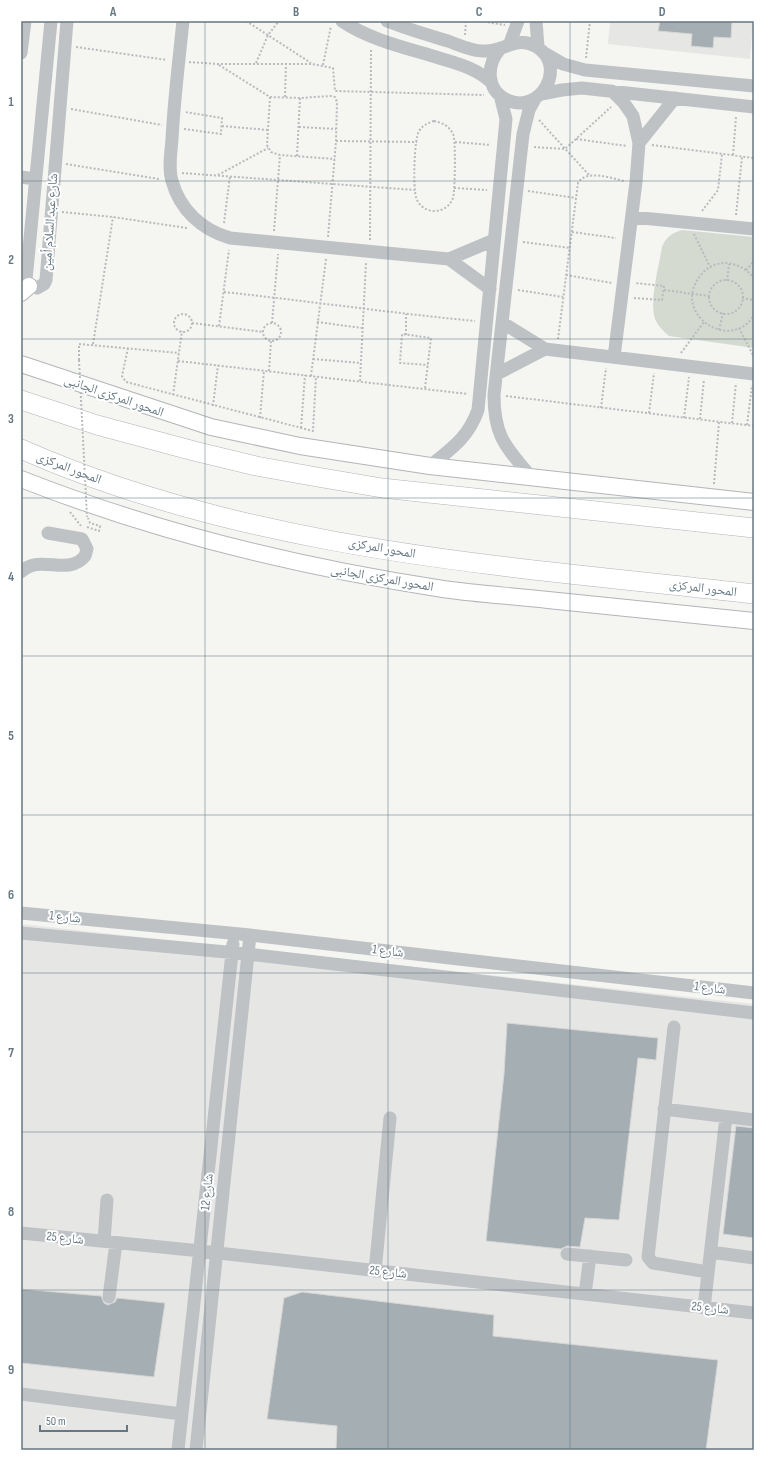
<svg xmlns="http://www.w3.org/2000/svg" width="775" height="1471" font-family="'Sofia Sans Condensed','Noto Naskh Arabic',sans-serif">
<rect width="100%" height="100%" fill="#f5f5f1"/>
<path fill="#e6e6e5" d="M610 21H753L750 59 608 44Z
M21 924 754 1004V1450H21Z"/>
<path fill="#d5dad1" d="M682 230 754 237V348L669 336C663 331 658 326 655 319 649 301 659 266 662 247 666 237 672 233 682 230Z"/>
<path fill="#a5aeb3" stroke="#d6d6d4" d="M660 21H732L731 38 714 37 713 48 691 46 692 34 658 31Z
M507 1023 658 1038 656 1060 638 1058 619 1220 585 1218 580 1247 567 1246 561 1249 486 1241 504 1074Z
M736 1126 754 1128V1238L723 1234Z
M21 1289 101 1296 104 1303 108 1305 115 1302 117 1298 165 1303 154 1377 21 1363Z
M302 1292 494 1315 493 1336 718 1360 706 1450H336L337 1426 267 1419 284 1298Z"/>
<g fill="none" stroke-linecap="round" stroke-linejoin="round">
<defs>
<path id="major" d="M21 293 29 286
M21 364 211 427 300 446 430 466 754 502
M21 479C158 533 298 567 443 589 478 594 513 596 548 600 617 607 685 614 754 621"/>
<path id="highway" d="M21 400 97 425 194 451 256 466 317 477 382 488 754 528
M21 449C251 551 508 566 754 594"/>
</defs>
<use href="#major" stroke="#b1b6b9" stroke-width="18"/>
<use href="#highway" stroke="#b1b5b8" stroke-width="20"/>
<path stroke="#b8bbbd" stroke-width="2" stroke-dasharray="2 2" stroke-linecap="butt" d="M246 21 311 63
M480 21 505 25
M465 35 466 21
M76 47 167 60
M586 58 590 21
M189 62 218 64H312L333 68 335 91 484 95
M256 63 268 35 279 21
M219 65 270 97 300 98 331 96 335 97 337 102 336 141 328 237
M323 65 331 26
M270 97 267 145 271 152 280 155 335 159
M285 97 286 63
M71 109 162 125
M539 120 589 175
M434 121C443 123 449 126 453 134 456 138 455 193 453 198 450 206 443 211 434 211 426 211 418 205 416 197 413 188 414 139 419 131 423 125 428 123 434 121Z
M222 126 268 130
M299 127 336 129
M184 129 221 134 222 118 185 112
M576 139 627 146
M336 141 417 142
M455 142 491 145
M652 145 754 158
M534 147 565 149 611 107
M733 155 736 117
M297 156 300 98
M66 164 159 179
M182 173 415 190
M218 175 268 148
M454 188 487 190
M528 191 576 198
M702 211 718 190 722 154
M62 212 113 217 187 228
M736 215 742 157
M224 223 230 176
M274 231 280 155
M572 232 616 238
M694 234 710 267
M370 240 371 49
M523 242 570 248
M746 270 754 261
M566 275 612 283
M754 279C748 269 737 264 726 263 716 263 707 267 701 275 669 313 731 354 754 315
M709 297a17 17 0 1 1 34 0a17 17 0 1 1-34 0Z
M727 281 729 264
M518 290 563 297
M664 290 709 296
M224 292C308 301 391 313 475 321
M634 298 662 300 664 286 635 283
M742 298 754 300
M174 323a9 9 0 1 1 18 0a9 9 0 1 1-18 0Z
M317 322 362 328
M192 323 263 332
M272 323 278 254
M263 332a9 9 0 1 1 18 0a9 9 0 1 1-18 0Z
M219 326 229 250
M739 328 754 357
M719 330 723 313
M406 335V314
M558 339 578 183C586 169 611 178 624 181
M93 344 113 217
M128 348 122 376 126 382 313 431 316 376
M681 353 704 322
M313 359 361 363
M79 360V344L179 353
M178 361 468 394
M269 371 271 341
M311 376 326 259
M360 381 366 262
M425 388 431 338 402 334 400 363 428 365
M173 395 182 331
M506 396 754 426
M213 406 218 365
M601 408 606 368
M649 413 654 373
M260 418 264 370
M684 418 689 377
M700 419 704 379
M732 423 736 383
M747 425 752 385
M301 428 305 375
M714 484 719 422
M70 512 81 526
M87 527 99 531 100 526 90 523 88 518"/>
<path stroke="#bec2c5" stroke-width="13" d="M51 21 26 280 29 286 37 288 44 284 46 280 67 21
M183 21C179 60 174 100 172 139 171 153 168 168 172 181 180 210 202 230 230 238L449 259 494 240
M342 21C370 40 407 48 439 58 458 64 476 68 491 82
M387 21C407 29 428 35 448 41 459 45 471 51 483 51 503 53 517 34 537 47 568 67 540 115 507 100 486 90 486 65 500 49
M536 21 538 47
M510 43 518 21
M21 53 25 21
M544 53 563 64 585 70 754 86
M612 91 624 103 633 116 639 143 636 182 614 357
M541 94 562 90 582 88 754 107
M639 143 675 98
M21 177 35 179
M632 217 754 229
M449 259 490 289
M503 323 545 349 754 374
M497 374 545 349
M430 466C452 448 468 438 478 410L505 130 506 119 500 95
M532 478C506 447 494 437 494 395L523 134 529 110 535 99
M21 572C40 553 68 577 85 556L87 549 82 539 48 533
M21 913 250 935 754 993
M21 933 248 954 754 1013
M674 1027 648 1257 653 1263 708 1272
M664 1109 754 1120
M21 1233 201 1251 754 1313
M104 1241 107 1200
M711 1252 754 1258
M567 1254 626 1260
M375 1271 390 1118
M585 1294 590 1256
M109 1297 116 1243
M704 1308 726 1117
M21 1394 182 1414
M178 1450 233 944
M196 1450 250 935"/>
<use href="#major" stroke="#fff" stroke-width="16"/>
<use href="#highway" stroke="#fff" stroke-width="19"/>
<path stroke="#b8bbbd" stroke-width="2" stroke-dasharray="2 2" stroke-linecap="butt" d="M79 360 87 517"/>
</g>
<path fill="none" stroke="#657782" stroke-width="1" stroke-opacity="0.55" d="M205 21V1450M388 21V1450M570 21V1450M21 181H754M21 339H754M21 498H754M21 656H754M21 815H754M21 973H754M21 1132H754M21 1290H754"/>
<g text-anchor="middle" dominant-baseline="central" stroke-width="4" stroke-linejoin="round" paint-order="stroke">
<g font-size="13" fill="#657782" stroke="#fff">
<text transform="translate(50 222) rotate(-86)">شارع عبد السلام أمين</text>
<text transform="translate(114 396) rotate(19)">المحور المركزى الجانبى</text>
<text transform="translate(69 468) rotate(21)">المحور المركزى</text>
<text transform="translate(382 548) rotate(10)">المحور المركزى</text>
<text transform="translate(382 578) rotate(10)">المحور المركزى الجانبى</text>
<text transform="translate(703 588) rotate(7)">المحور المركزى</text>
<text transform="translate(65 917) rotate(6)">شارع 1</text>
<text transform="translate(388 951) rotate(7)">شارع 1</text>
<text transform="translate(710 988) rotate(7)">شارع 1</text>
<text transform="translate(207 1192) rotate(-84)">شارع 12</text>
<text transform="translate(65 1238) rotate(6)">شارع 25</text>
<text transform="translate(388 1272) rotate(6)">شارع 25</text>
<text transform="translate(710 1308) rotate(6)">شارع 25</text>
</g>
</g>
<rect width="775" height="1471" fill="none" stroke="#ffffff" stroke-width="44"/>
<path d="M40 1425v6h87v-6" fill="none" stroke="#657782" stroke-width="2"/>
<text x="46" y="1425" font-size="12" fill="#657782" stroke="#ffffff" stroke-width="3" paint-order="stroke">50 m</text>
<rect x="22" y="22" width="731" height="1427" fill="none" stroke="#657782" stroke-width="1.5"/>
<g font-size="13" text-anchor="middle" font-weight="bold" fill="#657782">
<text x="113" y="16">A</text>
<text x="296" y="16">B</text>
<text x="479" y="16">C</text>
<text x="662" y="16">D</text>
<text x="11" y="106">1</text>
<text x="11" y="264">2</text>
<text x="11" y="423">3</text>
<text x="11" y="581">4</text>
<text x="11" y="740">5</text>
<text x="11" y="899">6</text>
<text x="11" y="1057">7</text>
<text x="11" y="1216">8</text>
<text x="11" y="1374">9</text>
</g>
</svg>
